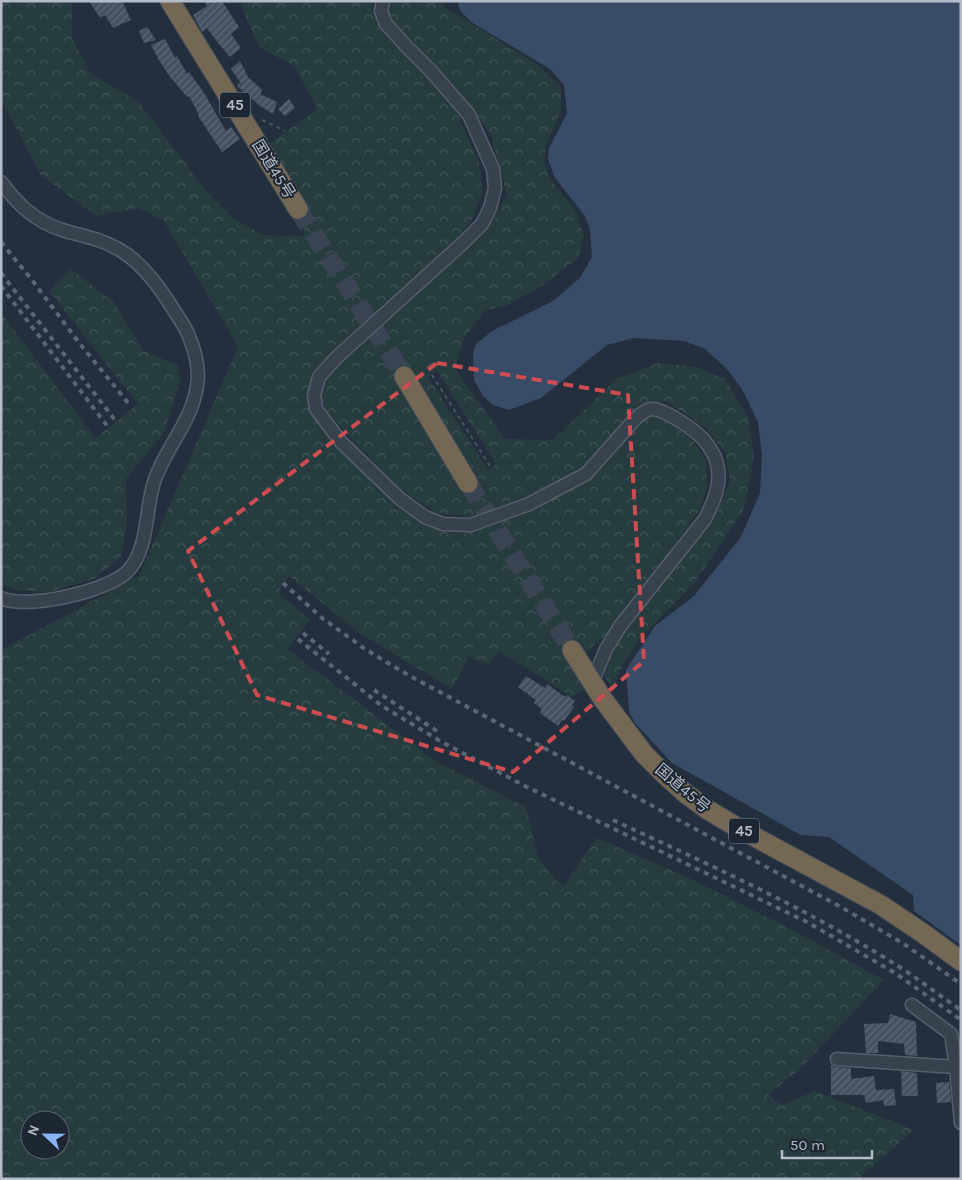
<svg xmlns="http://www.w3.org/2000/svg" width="962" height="1180" font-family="Karla,'Noto Sans JP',sans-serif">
<defs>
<pattern id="forest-crowns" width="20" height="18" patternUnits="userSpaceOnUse" patternTransform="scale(1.25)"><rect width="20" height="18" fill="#263c3f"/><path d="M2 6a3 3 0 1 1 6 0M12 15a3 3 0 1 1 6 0" fill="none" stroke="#435659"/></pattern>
<pattern id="building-hatch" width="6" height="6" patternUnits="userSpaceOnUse" patternTransform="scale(1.25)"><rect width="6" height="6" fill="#455162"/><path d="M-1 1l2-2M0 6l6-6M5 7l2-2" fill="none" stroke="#5d6877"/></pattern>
</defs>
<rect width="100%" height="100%" fill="#242f3e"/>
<path fill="url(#forest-crowns)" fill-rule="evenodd" d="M1 1H72V39L91 74 138 101 207 192 233 218 262 235 303 236 308 208 270 143 318 109 294 66 259 47 239 1H374L372 10 383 34 425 75 459 117 480 165 482 193 474 216 464 231 447 249 381 308 315 374 308 392V407L338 446 377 489 393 504 421 522 441 532 467 533 532 510 590 477 635 425 650 417H662L693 441 706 461 707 490 698 512 668 554 607 634 585 653 578 642 563 653 586 688 572 697 499 651 489 664 469 657 452 689 358 632 289 576 278 592 310 620 287 649 437 762 526 807 538 857 563 888 596 838 689 878 790 929 884 980 799 1070 768 1095 782 1105 815 1091 914 1130 858 1179H1V650L139 576 238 347 164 221 139 208 96 216 41 175 1 100ZM30 1120H60V1150H30Z
M390 1H441L446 8 535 63 561 87V112L546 144 544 163 549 178 576 212 584 236 578 258 543 285 508 305 485 310 464 338 455 369 505 439 553 440 616 379 658 363 697 367 725 379 749 419 754 458 744 509 694 584 642 636 622 666 616 680 614 691 604 676 611 657 631 619 715 517 730 481 725 452 706 428 666 401 642 404 583 468 523 498 472 517 437 513 402 490 355 443 326 410 319 396 323 378 341 361 480 236 494 217 507 195 491 135 455 86 413 47 395 26 389 9ZM410 371 479 479 465 489ZM437 371 496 464 488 470 428 377Z
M70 269 113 301 143 350 177 365 180 382 163 434 126 479 127 522 121 557 94 579 48 592 15 590 1 584V313L89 429 95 439 138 404 49 291Z"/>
<path fill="#394c67" d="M457 1H961V945L914 911 913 895 829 837 801 835 672 763 635 723 629 711 626 670 655 626 694 596 741 537 760 493 762 455 758 422 742 389 726 368 705 349 685 341 634 338 607 345 541 398 509 410 493 405 483 396 474 380 473 353 476 344 492 331 553 301 580 278 592 257 590 230 585 216 555 178 548 159 549 148 567 113 564 85 550 69 471 22 460 10Z"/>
<path fill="url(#building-hatch)" d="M89 1H122L131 20 113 28 105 15 100 18Z
M204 1H222L239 27 231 34 241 48 230 57 219 44 207 28 202 32 193 15 207 6Z
M147 27 156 40 144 43 139 31Z
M165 39 175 58 177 56 187 74 189 72 204 93 226 131 231 127 240 139 222 152 198 116 199 115 189 96 187 97 173 80H172L159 60 151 45Z
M240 61 248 77 262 90 260 94 277 102 273 114 260 106 237 86 239 83 242 85 231 69Z
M289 99 295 108 285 116 278 109Z
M526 676 545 688 547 684 565 697 567 695 575 701 572 705 574 707 564 721 562 720 558 726 540 713 542 709 534 703 536 700 518 687Z
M890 1014 916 1022 917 1056 905 1055 904 1044 878 1041V1053H866L864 1024 888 1023Z
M831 1065 836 1067 851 1068V1079L874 1076 876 1090 894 1089 896 1105 884 1106 883 1100 866 1103 864 1095H831Z
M901 1071 917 1073 918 1096H902Z
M949 1082 951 1102 937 1103 936 1083Z"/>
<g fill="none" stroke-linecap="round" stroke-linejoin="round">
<path stroke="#3a4453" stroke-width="19" stroke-dasharray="19 9" stroke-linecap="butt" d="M298 209 404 376
M468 483 572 650"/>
<defs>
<path id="minor" d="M383 1 381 11 386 24 405 45 431 71 469 115 493 169 495 188 490 208 482 224 465 241 336 358 319 377 314 395 316 409 341 442 399 498 425 517 443 524 471 525 529 504 586 474 635 419C640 415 645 410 651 409 664 408 696 431 704 440 708 445 714 454 716 460 723 482 714 501 705 519L621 625 606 649 592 683
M1 182C18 205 35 221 62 230 82 236 102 239 120 250 144 264 162 291 177 315 181 321 185 327 188 334 195 350 200 368 197 386 192 422 165 448 154 482 145 510 149 550 127 572 107 591 28 610 1 598
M912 1005 951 1034 956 1067
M837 1059 956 1067 961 1123"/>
<path id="highway" d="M170 1 298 209
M404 376 468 483
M572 650 602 698 644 754 663 773 685 793 708 810 740 829 881 905 924 934 961 961"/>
</defs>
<use href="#minor" stroke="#565f6c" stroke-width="15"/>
<use href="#highway" stroke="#434c59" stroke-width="21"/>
<path stroke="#44595c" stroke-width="2" stroke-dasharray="4 4" stroke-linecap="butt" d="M262 120 285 131
M432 375 490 466"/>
<use href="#minor" stroke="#38414e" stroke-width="12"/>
<use href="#highway" stroke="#746855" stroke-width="19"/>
<path stroke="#5a6575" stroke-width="4" stroke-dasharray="5 5" stroke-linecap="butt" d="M1 242 32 280 80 344 129 404
M1 273 115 420
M1 286 108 427
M283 583 322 618 365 649 408 675 841 907 904 944 961 984
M303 633 329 654
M298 639 382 706 440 741 525 786 807 922 895 973 961 1020
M374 690 437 731
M613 820C710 865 808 909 898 966 920 980 940 996 961 1010"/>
</g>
<path fill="none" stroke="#ce4d50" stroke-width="4" stroke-dasharray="10 6" stroke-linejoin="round" d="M437 363 628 395 644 661 513 772 257 695 188 551Z"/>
<g text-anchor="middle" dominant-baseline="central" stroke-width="4" stroke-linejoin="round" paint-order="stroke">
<g fill="#1d2633" stroke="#878f9c" stroke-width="1">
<rect x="220" y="92.5" width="30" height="25" rx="4"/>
<rect x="729" y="818.5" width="30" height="25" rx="4"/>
</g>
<g font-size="15" font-weight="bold" fill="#b4bcc9">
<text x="235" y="105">45</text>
<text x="744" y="831">45</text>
</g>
<g font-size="16" fill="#b4bcc9" stroke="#1d2633">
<text transform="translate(274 169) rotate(58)">国道45号</text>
<text transform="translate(683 788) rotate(40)">国道45号</text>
</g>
</g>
<rect width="962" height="1180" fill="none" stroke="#b4bcc9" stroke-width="5"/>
<g transform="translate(45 1135) rotate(292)"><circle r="24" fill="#1d2633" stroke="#59626f"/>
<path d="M0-4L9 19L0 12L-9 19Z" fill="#8ab4f8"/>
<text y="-8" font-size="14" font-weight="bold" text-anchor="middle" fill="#b4bcc9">N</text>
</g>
<path d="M782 1150v8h90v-8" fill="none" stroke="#b4bcc9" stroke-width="2.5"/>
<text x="790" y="1150" font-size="15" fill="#b4bcc9" stroke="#1d2633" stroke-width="4" paint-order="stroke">50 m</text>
</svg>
